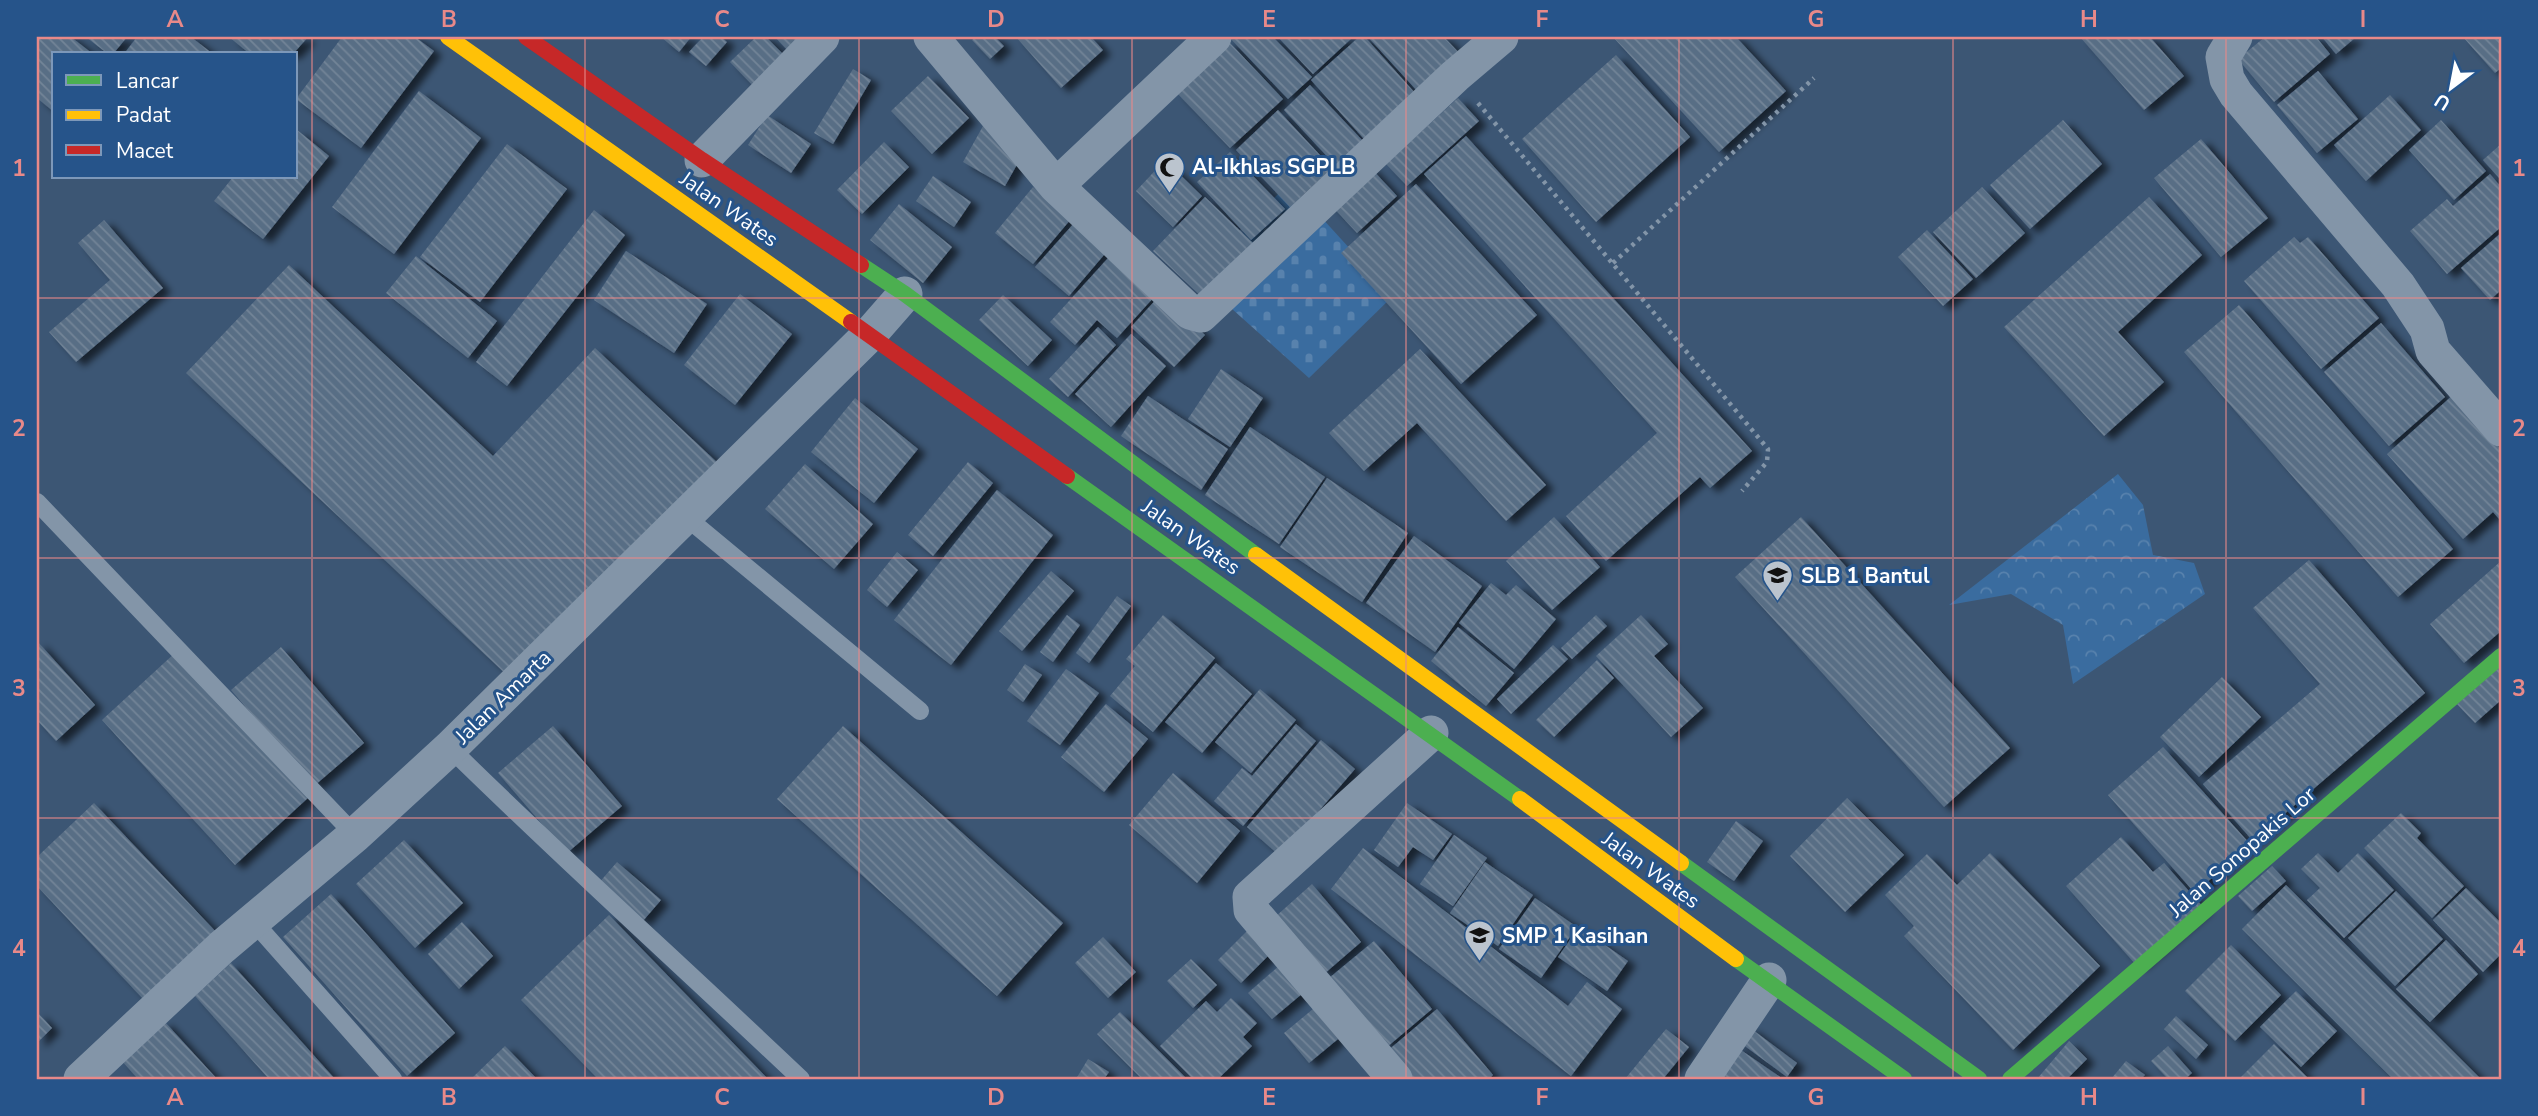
<svg xmlns="http://www.w3.org/2000/svg" width="2538" height="1116" font-family="'Nunito Sans',sans-serif">
<defs>
<pattern id="cemetery-stones" width="16" height="16" patternUnits="userSpaceOnUse" patternTransform="scale(1.75)"><rect width="16" height="16" fill="#3a6c9f"/><path d="M2 7V4a2 2 0 0 1 4 0v3zM10 15v-3a2 2 0 0 1 4 0v3z" fill="#5882ad"/></pattern>
<pattern id="park-crowns" width="20" height="18" patternUnits="userSpaceOnUse" patternTransform="scale(1.75)"><rect width="20" height="18" fill="#3a6c9f"/><path d="M2 6a3 3 0 1 1 6 0M12 15a3 3 0 1 1 6 0" fill="none" stroke="#5882ad"/></pattern>
<pattern id="building-back-hatch" width="6" height="6" patternUnits="userSpaceOnUse" patternTransform="scale(1.75)"><rect width="6" height="6" fill="#596e85"/><path d="M-1 5l2 2M0 0l6 6M5-1l2 2" fill="none" stroke="#728497"/></pattern>
<filter id="shadow"><feDropShadow dx="8" dy="4.5" stdDeviation="3.5" flood-color="#0009"/></filter>
</defs>
<rect width="100%" height="100%" fill="#3c5674"/>
<path fill="url(#cemetery-stones)" d="M1290 183 1393 296 1309 378 1193 274Z"/>
<path fill="url(#park-crowns)" d="M2118 474 2143 505 2153 555 2194 563 2205 594 2073 684 2063 625 2011 594 1949 605Z"/>
<path fill="url(#building-back-hatch)" filter="url(#shadow)" d="M37 37H71L93 54H54V112L37 98Z
M86 37H127L113 54H108Z
M137 37H191L213 54H124Z
M229 37H308L293 54H250Z
M342 37H415L434 51 361 148 296 99Z
M661 37H691L679 52Z
M703 37H721L727 42 706 66 689 52Z
M756 37H766L789 60 758 91 730 62Z
M775 37H811L794 57Z
M975 37H995L1004 46 990 59 972 40Z
M1016 37H1091L1103 50 1061 88Z
M1229 37H1273L1312 77 1288 99Z
M1278 37H1353L1313 74Z
M1359 37H1365L1415 93 1364 139 1311 80Z
M1368 37H1444L1462 56 1420 94Z
M1613 37H1736L1786 91 1719 152Z
M2080 37H2150L2184 76 2144 110Z
M2265 37H2316L2330 54 2274 102 2238 59Z
M2322 37H2356L2336 54Z
M2463 37H2501V68L2495 73Z
M1229 42 1283 99 1230 148 1176 92Z
M1616 55 1690 137 1596 222 1522 139Z
M853 69 871 80 833 144 814 133Z
M2318 71 2358 119 2317 153 2277 105Z
M928 76 969 118 932 154 891 111Z
M1310 85 1363 141 1336 166 1284 110Z
M419 91 481 138 394 254 332 207Z
M2390 95 2421 130 2366 181 2334 145Z
M1458 98 1479 121 1407 186 1386 164Z
M1278 110 1332 168 1290 207 1236 150Z
M767 115 811 144 791 173 748 145Z
M2063 120 2102 164 2030 229 1990 185Z
M2441 120 2486 171 2454 200 2409 150Z
M983 126 1025 150 1005 186 963 162Z
M296 129 329 156 263 239 214 201 233 177H296Z
M1466 136 1752 451 1710 488 1700 477 1606 561 1566 516 1657 433 1424 174Z
M2201 139 2268 218 2221 257 2154 178Z
M884 142 909 167 862 214 837 190Z
M507 144 567 189 480 302 420 257Z
M2501 144V180L2483 160Z
M1230 152 1285 209 1251 240 1197 182Z
M1165 160 1202 196 1173 227 1136 191Z
M1369 166 1397 196 1357 233 1329 203Z
M2490 174 2501 187V227L2447 274 2410 231 2447 199 2453 206Z
M933 176 971 202 954 227 916 201Z
M1416 184 1537 315 1461 384 1341 253Z
M1033 187 1071 219 1033 264 995 233Z
M1982 187 2025 233 1976 278 1933 232Z
M1205 197 1254 244 1203 298 1153 251Z
M2149 197 2202 255 2118 332 2164 382 2104 436 2004 327Z
M899 204 952 247 923 283 870 240Z
M594 210 625 235 507 386 476 362Z
M104 220 163 288 76 362 49 332 110 280 78 243Z
M1076 221 1109 249 1069 296 1035 267Z
M1927 230 1973 279 1943 306 1898 257Z
M2501 233V290L2490 300 2461 268Z
M2294 237 2300 243 2308 237 2379 318 2321 369 2244 281Z
M626 251 707 304 674 353 594 300Z
M416 256 497 321 468 358 386 293Z
M1109 257 1154 297 1117 338 1097 320 1075 345 1050 322Z
M289 265 493 456 595 348 721 466 509 677 186 373Z
M740 294 792 334 735 405 684 365Z
M1161 294 1205 335 1174 367 1131 327Z
M1003 295 1052 340 1028 366 979 320Z
M2239 305 2453 549 2398 597 2184 352Z
M2381 323 2445 397 2389 446 2324 372Z
M1098 327 1116 345 1068 397 1049 379Z
M1131 334 1166 366 1111 427 1075 394Z
M1420 349 1546 485 1506 521 1417 423 1364 471 1329 433Z
M1221 369 1263 398 1230 447 1188 419Z
M2453 395 2501 450V521L2493 512 2463 539 2387 454Z
M1148 396 1228 449 1201 490 1121 436Z
M855 398 918 449 874 503 811 452Z
M1250 427 1325 477 1279 544 1205 495Z
M968 462 993 483 933 556 908 535Z
M805 464 873 524 834 569 765 509Z
M1327 478 1408 533 1362 602 1280 547Z
M997 490 1053 535 951 665 894 620Z
M1554 517 1600 567 1552 610 1506 561Z
M1801 517 2010 748 1944 807 1735 577Z
M1414 536 1482 586 1435 652 1366 603Z
M897 552 918 570 887 607 867 590Z
M2309 560 2425 693 2253 841 2203 784 2320 684 2253 608Z
M2501 561V631L2464 663 2430 624Z
M1051 571 1074 591 1022 651 999 631Z
M1491 583 1506 595 1516 585 1556 619 1514 669 1459 623Z
M1117 596 1131 606 1089 663 1076 653Z
M1067 615 1080 625 1053 662 1040 652Z
M1163 615 1215 658 1153 732 1110 696 1135 666 1126 659Z
M1596 615 1607 626 1572 659 1561 648Z
M1641 615 1668 644 1654 656 1703 708 1671 737 1596 656Z
M1458 627 1514 673 1486 706 1431 661Z
M37 641 95 705 56 741 37 720Z
M1553 645 1568 659 1511 714 1497 699Z
M281 647 364 743 314 786 231 690Z
M176 652 310 796 235 865 102 720Z
M1597 660 1614 678 1554 737 1536 720Z
M1216 663 1252 694 1202 753 1165 722Z
M1025 664 1042 675 1023 702 1007 690Z
M2501 666V700L2475 723 2457 704Z
M1066 669 1099 693 1060 745 1027 721Z
M2222 677 2261 717 2199 777 2160 737Z
M1260 689 1296 720 1251 773 1215 742Z
M1106 704 1148 739 1104 792 1061 757Z
M1296 724 1316 741 1243 826 1214 801 1242 768 1252 776Z
M553 726 622 806 567 853 498 773Z
M843 726 1063 923 997 996 777 799Z
M1321 740 1355 769 1280 856 1247 827Z
M2163 747 2250 844 2195 893 2108 795Z
M1173 773 1240 831 1197 883 1129 825Z
M1847 798 1904 855 1845 912 1790 856Z
M94 803 217 933 144 1000 37 886V857Z
M1407 803 1452 834 1433 860 1413 847 1398 867 1374 850Z
M2401 813 2421 833 2417 838 2464 886 2432 918 2364 848Z
M1736 821 1763 841 1734 881 1707 862Z
M1454 835 1487 858 1453 906 1420 884Z
M2121 837 2153 872 2164 863 2204 908 2137 966 2066 886Z
M404 840 463 903 415 948 356 884Z
M1363 848 1568 1006 1587 982 1622 1009 1571 1076 1331 889Z
M1990 853 2100 966 2013 1050 1904 936 1914 926 1885 895 1927 854 1957 885Z
M2318 853 2338 873 2358 853 2394 890 2344 938 2307 900 2320 888 2301 869Z
M617 862 661 900 642 922 598 884Z
M1485 862 1533 895 1498 946 1450 913Z
M2272 866 2286 881 2252 911 2238 896Z
M1312 884 1361 942 1324 974 1275 917Z
M2286 885 2481 1079H2393L2242 929Z
M2466 888 2501 923V954L2483 972 2433 920Z
M2396 891 2443 939 2395 986 2348 938Z
M331 894 455 1033 407 1076 283 937Z
M1535 898 1577 927 1541 978 1499 949Z
M609 915 768 1079H598L521 1000Z
M462 922 493 956 459 989 428 954Z
M1579 927 1628 961 1607 991 1558 957Z
M1248 930 1271 953 1241 983 1218 960Z
M1103 937 1136 972 1108 998 1075 963Z
M2446 940 2478 974 2430 1022 2396 989Z
M1374 941 1432 1009 1387 1047 1328 979Z
M2231 945 2281 995 2235 1041 2185 991Z
M1191 959 1217 985 1193 1008 1167 981Z
M231 963 335 1079H269L195 996Z
M1279 966 1303 993 1272 1019 1248 993Z
M2296 991 2337 1031 2301 1067 2260 1027Z
M1231 998 1257 1023 1243 1037 1252 1046 1218 1079H1193L1160 1046 1206 1001 1217 1012Z
M1313 1009 1338 1039 1309 1063 1284 1033Z
M1437 1009 1493 1075 1489 1079H1408L1385 1053Z
M37 1012 52 1028 37 1043Z
M1120 1012 1187 1079H1142L1097 1034Z
M2176 1016 2208 1045 2196 1059 2164 1029Z
M164 1021 217 1079H138L121 1060Z
M1749 1027 1797 1063 1787 1077 1738 1041Z
M1666 1029 1689 1047 1663 1079H1625Z
M2069 1041 2087 1059 2067 1079H2037Z
M2274 1044 2309 1079H2239Z
M505 1046 537 1079H471Z
M1735 1046 1783 1079H1712Z
M2168 1046 2192 1073 2185 1079H2168L2151 1061Z
M1088 1059 1109 1072 1104 1079H1076Z
M2126 1061 2145 1075 2141 1079H2111Z"/>
<g fill="none" stroke-linecap="round" stroke-linejoin="round">
<path stroke="#8395a8" stroke-width="4.5" stroke-dasharray="3.5 5" stroke-linecap="butt" d="M1478 103 1768 449 1767 462 1742 491
M1613 263 1814 78"/>
<path stroke="#8395a8" stroke-width="18" d="M37 502 355 835
M686 517 920 711
M450 748C565 861 684 968 801 1079
M253 921 393 1079"/>
<path stroke="#8395a8" stroke-width="35" d="M931 37 1056 186 1190 312 1201 315 1455 76 1501 37
M2235 37 2223 57 2227 79 2236 94 2398 285 2427 329 2433 351 2501 429
M702 160 822 37
M1056 186 1214 37
M81 1079 222 947 355 835 450 748 870 334 905 294
M1395 1079 1251 910 1250 897 1431 733
M1702 1079 1769 980"/>
<path stroke="#4caf50" stroke-width="16" d="M861 265 905 294 1256 555
M1067 476 1520 799
M1681 863 1979 1079
M1736 959 1904 1079
M2010 1079 2501 656"/>
<path stroke="#ffc107" stroke-width="16" d="M448 37 851 322
M1256 555 1681 863
M1520 799 1736 959"/>
<path stroke="#c62828" stroke-width="16" d="M526 37 702 160 861 265
M851 322 1067 476"/>
</g>
<path fill="none" stroke="#e88989" stroke-width="2" stroke-opacity="0.55" d="M312 37V1079M585 37V1079M859 37V1079M1132 37V1079M1406 37V1079M1679 37V1079M1953 37V1079M2226 37V1079M37 298H2501M37 558H2501M37 818H2501"/>
<defs>
<symbol id="mosque-pin" viewBox="-11 -11 22 30"><path d="M0 17L-7.5 6A9.5 9.5 0 1 1 7.5 6Z" fill="#bbc4ce" stroke="#26548a"/><path d="M3.5-4.9A6 6 0 1 0 3.5 4.9A5 5 0 1 1 3.5-4.9Z" fill="#111"/></symbol>
<symbol id="school-pin" viewBox="-11 -11 22 30"><path d="M0 17L-7.5 6A9.5 9.5 0 1 1 7.5 6Z" fill="#bbc4ce" stroke="#26548a"/><path d="M0-5L7-2L0 1L-7-2ZM-4 1L0 2.5L4 1V4Q0 6-4 4Z" fill="#111"/></symbol>
</defs>
<g fill-rule="evenodd">
<use href="#mosque-pin" x="1152" y="150" width="35" height="47"/>
<use href="#school-pin" x="1760" y="558" width="35" height="47"/>
<use href="#school-pin" x="1462" y="918" width="35" height="47"/>
</g>
<g text-anchor="middle" dominant-baseline="central" stroke-width="6" stroke-linejoin="round" paint-order="stroke">
<g font-size="21" font-weight="bold" fill="#fff" stroke="#26548a" text-anchor="start">
<text x="1192" y="167">Al-Ikhlas SGPLB</text>
<text x="1801" y="576">SLB 1 Bantul</text>
<text x="1502" y="936">SMP 1 Kasihan</text>
</g>
<g font-size="21" fill="#fff" stroke="#26548a">
<text transform="translate(729 209) rotate(35)">Jalan Wates</text>
<text transform="translate(1191 537) rotate(35)">Jalan Wates</text>
<text transform="translate(503 697) rotate(-44)">Jalan Amarta</text>
<text transform="translate(2242 852) rotate(-41)">Jalan Sonopakis Lor</text>
<text transform="translate(1651 870) rotate(36)">Jalan Wates</text>
</g>
</g>
<rect width="2538" height="1116" fill="none" stroke="#26548a" stroke-width="77"/>
<rect x="52" y="52" width="245" height="126" fill="#26548a" stroke="#7d98b9" stroke-width="2"/>
<rect x="66" y="75" width="35" height="10" fill="#4caf50" stroke="#7d98b9" stroke-width="2"/>
<text x="116" y="88" font-size="21" fill="#ffffff">Lancar</text>
<rect x="66" y="110" width="35" height="10" fill="#ffc107" stroke="#7d98b9" stroke-width="2"/>
<text x="116" y="122" font-size="21" fill="#ffffff">Padat</text>
<rect x="66" y="145" width="35" height="10" fill="#c62828" stroke="#7d98b9" stroke-width="2"/>
<text x="116" y="158" font-size="21" fill="#ffffff">Macet</text>
<g transform="translate(2451 88) rotate(212)" stroke="#26548a" stroke-width="5" paint-order="stroke">
<path d="M0-5L12 26L0 18L-12 26Z" fill="#ffffff"/>
<text y="-10" font-size="19" font-weight="bold" text-anchor="middle" fill="#ffffff">U</text>
</g>
<rect x="38" y="38" width="2462" height="1040" fill="none" stroke="#e88989" stroke-width="2.5"/>
<g font-size="23" text-anchor="middle" font-weight="bold" fill="#e88989">
<text x="175" y="27">A</text>
<text x="449" y="27">B</text>
<text x="722" y="27">C</text>
<text x="996" y="27">D</text>
<text x="1269" y="27">E</text>
<text x="1542" y="27">F</text>
<text x="1816" y="27">G</text>
<text x="2089" y="27">H</text>
<text x="2363" y="27">I</text>
<text x="19" y="176">1</text>
<text x="2519" y="176">1</text>
<text x="19" y="436">2</text>
<text x="2519" y="436">2</text>
<text x="19" y="696">3</text>
<text x="2519" y="696">3</text>
<text x="19" y="956">4</text>
<text x="2519" y="956">4</text>
<text x="175" y="1105">A</text>
<text x="449" y="1105">B</text>
<text x="722" y="1105">C</text>
<text x="996" y="1105">D</text>
<text x="1269" y="1105">E</text>
<text x="1542" y="1105">F</text>
<text x="1816" y="1105">G</text>
<text x="2089" y="1105">H</text>
<text x="2363" y="1105">I</text>
</g>
</svg>
